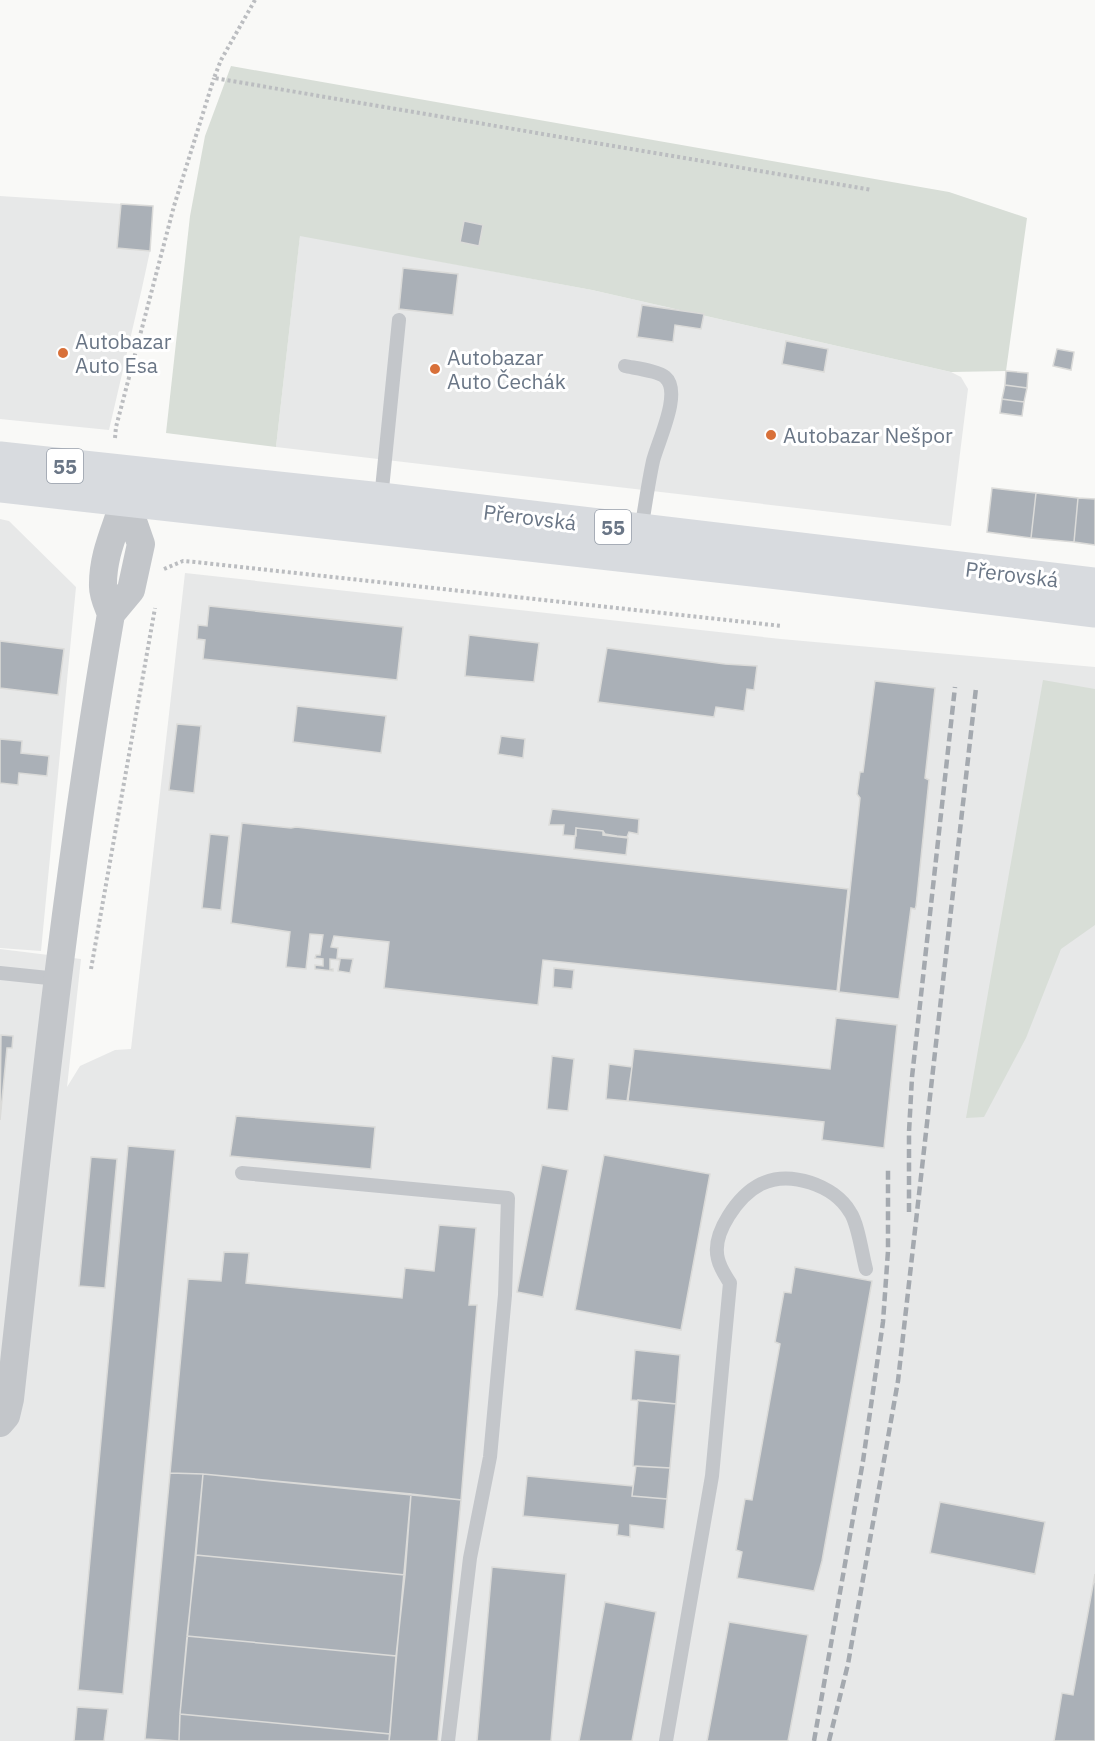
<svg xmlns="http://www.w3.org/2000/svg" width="1095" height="1741" font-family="'IBM Plex Sans',sans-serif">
<rect width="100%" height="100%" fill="#f9f9f7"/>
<path fill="#e7e8e8" d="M0 196 153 206 150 251 142 288 109 430 0 419Z
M300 235 592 290 951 372 961 377 968 389 951 526 276 447Z
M0 519 9 521 76 587 41 951 0 948Z
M185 573 781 639 1095 667V1741H0V949L81 959 67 1087 80 1066 115 1050 131 1049Z"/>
<path fill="#d8ded7" d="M231 66 949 192 1027 218 1006 371 951 372 592 290 300 236 276 447 166 433 190 216 205 136Z
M1043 680 1095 689V925L1061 949 1026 1038 984 1117 966 1118Z"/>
<path fill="#aab0b7" stroke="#dbdbd9" stroke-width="1.5" d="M121 204 153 206 150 251 117 248Z
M464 221 483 225 479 246 460 242Z
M403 268 458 274 453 315 399 309Z
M642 305 704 314 701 329 675 325 673 342 637 337Z
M786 341 828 349 824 372 782 364Z
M1057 349 1074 352 1071 370 1053 366Z
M1006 371 1028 373 1027 388 1005 385Z
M1005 385 1027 388 1024 402 1002 399Z
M1002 399 1024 402 1022 416 1000 413Z
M992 488 1036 493 1031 538 987 532Z
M1036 493 1078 498 1074 542 1031 538Z
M1078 498 1095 499V545L1074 542Z
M209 606 403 627 397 680 203 659 205 640 197 639 198 625 207 626Z
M469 635 539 643 534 682 465 676Z
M0 641 64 649 58 695 0 688Z
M607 648 725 664 757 666 754 690 747 689 744 711 716 707 714 717 598 702Z
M875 681 935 688 925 778 929 780 916 906 915 909 911 908 899 999 839 992 860 798 857 794 860 772H863Z
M297 706 386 716 381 753 293 742Z
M177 724 201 726 194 793 169 790Z
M501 736 525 739 523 758 498 754Z
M0 739 22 741 21 753 49 756 47 776 19 773 18 785 0 783Z
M552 809 639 819 638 834 629 832 627 837 617 836 605 834 603 831 576 828V836L563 835 564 825H549Z
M242 823 291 828 296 827 848 889 837 991 543 960 538 1005 384 988 389 942 334 936 331 947 338 948 337 958 353 959 350 973 338 971 340 960 330 959V969H333V971L315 969V965L323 966V959L315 958 316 955H320L323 935 310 934 306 969 286 967 290 932 231 923Z
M576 828 603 831V835L628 838 626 855 574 849Z
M210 834 229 836 221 910 202 908Z
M554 968 574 970 572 989 553 987Z
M836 1018 897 1025 884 1148 822 1140 824 1122 628 1101 634 1049 830 1069Z
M1 1035 13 1036 12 1048H7L0 1120Z
M552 1056 574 1059 568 1111 547 1109Z
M609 1064 632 1067 627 1101 606 1099Z
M236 1116 375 1127 371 1169 230 1156Z
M128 1146 175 1150 123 1694 78 1690Z
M604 1155 710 1174 681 1330 575 1310Z
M91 1157 117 1159 105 1288 79 1286Z
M542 1165 568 1170 543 1297 517 1292Z
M439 1225 476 1228 469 1305H477L461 1500 203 1474 170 1473 188 1279 221 1281 224 1252 249 1253 246 1283 402 1298 405 1268 434 1271Z
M795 1267 872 1281 822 1561 814 1591 737 1578 742 1552 736 1550 745 1499 752 1500 780 1344 775 1342 784 1292 791 1293Z
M635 1350 680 1355 676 1404 631 1400Z
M638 1400 676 1404 670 1468 633 1466Z
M636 1466 670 1468 667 1499 632 1496Z
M170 1473 203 1474 180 1714 179 1741 145 1739Z
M203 1474 411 1494 405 1575 196 1555Z
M527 1476 633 1486 632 1496 667 1499 664 1529 630 1525V1537L617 1535 618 1525 523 1516Z
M411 1494 461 1500 438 1741H389Z
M940 1502 1045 1522 1035 1574 930 1553Z
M196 1555 405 1575 396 1656 187 1636Z
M492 1567 566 1574 551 1741H477Z
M1095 1574V1741H1054L1062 1693 1073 1695Z
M605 1602 656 1612 632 1741H579Z
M729 1622 808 1635 788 1741H707Z
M187 1636 396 1656 390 1734 180 1714Z
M77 1707 108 1709 104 1741H74Z
M180 1714 390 1734 389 1741H179Z"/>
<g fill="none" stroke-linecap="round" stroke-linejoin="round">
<path stroke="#bbbdc0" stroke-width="4" stroke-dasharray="3 3" stroke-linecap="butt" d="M255 0 221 60 214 78 872 190
M115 438 116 427 174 206 214 78
M164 569 183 561 195 562 782 626
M91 969 155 608"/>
<path stroke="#c3c6ca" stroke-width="14" d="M625 366C634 368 659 371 665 377 683 392 657 443 653 461 648 484 645 507 641 530
M381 499 399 320
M0 973 58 979
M242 1173 508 1198 505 1295 490 1457 470 1558 448 1741
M666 1741 712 1476 730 1283C725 1275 720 1268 718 1259 711 1233 739 1195 761 1184 790 1170 834 1185 850 1212 858 1223 862 1254 866 1269"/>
<path stroke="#c3c6ca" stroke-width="28" d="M111 614 131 590 141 544 126 501
M0 1423 6 1416 10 1399C39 1137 66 874 111 614 108 606 103 596 103 587 102 547 123 518 129 480"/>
<path stroke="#d8dbdf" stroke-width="33" d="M0 458 381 499 1095 584
M0 486 788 574 1095 611"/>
<path stroke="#a4a9af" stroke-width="4.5" stroke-dasharray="9 4.5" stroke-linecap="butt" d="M909 1212V1132L912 1077 955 687
M814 1741 863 1461 883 1322 888 1251V1170
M829 1741 848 1664 898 1381 976 688"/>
</g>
<g fill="#d87039" stroke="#fff" stroke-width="2">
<circle cx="63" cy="353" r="6"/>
<circle cx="435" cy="369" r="6"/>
<circle cx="771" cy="435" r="6"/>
</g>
<g text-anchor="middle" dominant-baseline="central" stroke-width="6" stroke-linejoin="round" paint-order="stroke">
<g fill="#fff" stroke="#979faa" stroke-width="1.5">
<rect x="47" y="449" width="36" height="34" rx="4.5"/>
<rect x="595" y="510" width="36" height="34" rx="4.5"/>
</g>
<g font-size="20" font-weight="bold" fill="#6a7686">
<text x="65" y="466">55</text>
<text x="613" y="527">55</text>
</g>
<g font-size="21" fill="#6a7686" stroke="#fff" text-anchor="start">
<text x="75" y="341">Autobazar<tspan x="75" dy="24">Auto Esa</tspan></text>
<text x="447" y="357">Autobazar<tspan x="447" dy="24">Auto Čechák</tspan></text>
<text x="783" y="435">Autobazar Nešpor</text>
</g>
<g font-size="21" fill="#6a7686" stroke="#fff">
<text transform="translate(530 517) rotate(7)">Přerovská</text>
<text transform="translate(1012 574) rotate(7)">Přerovská</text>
</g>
</g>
</svg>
